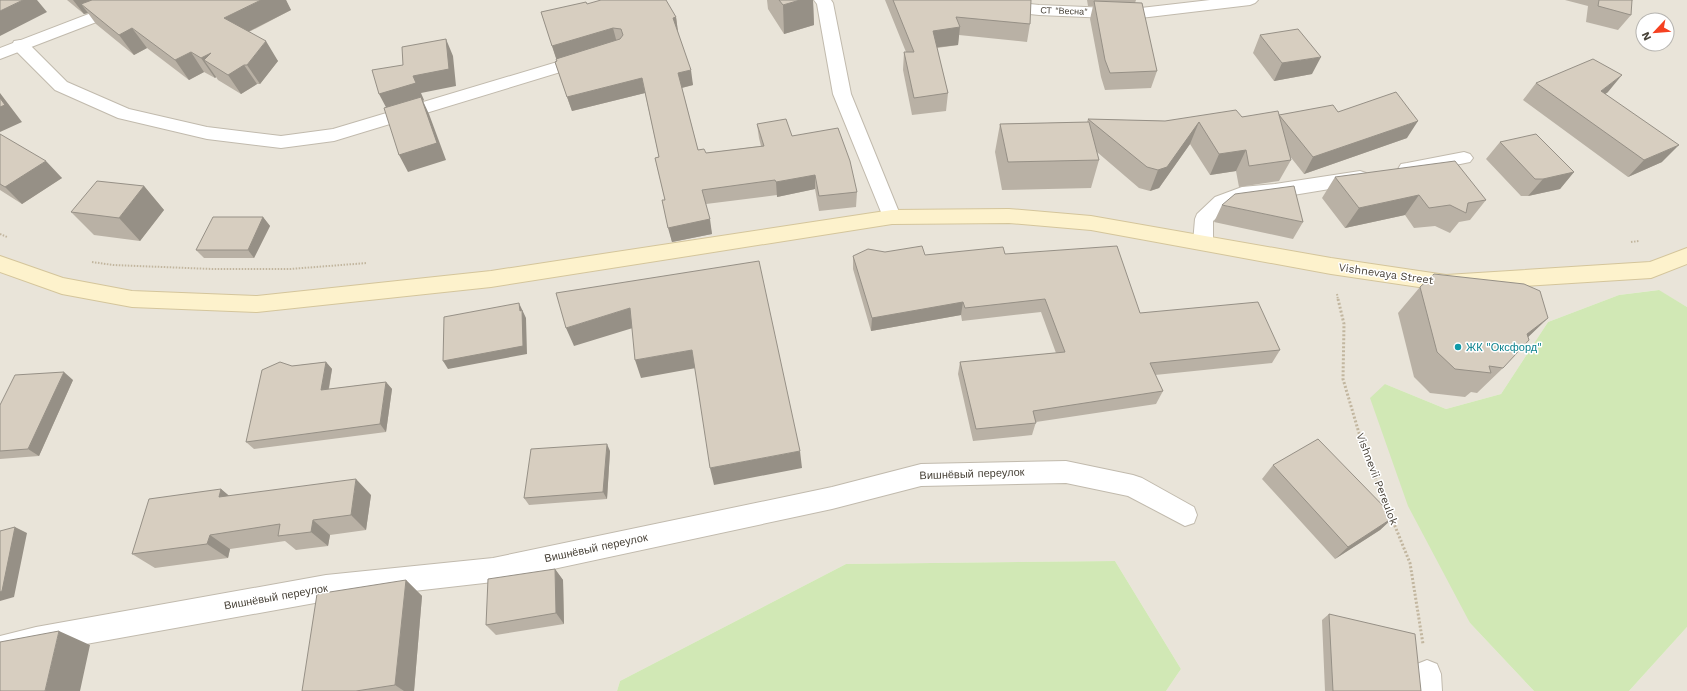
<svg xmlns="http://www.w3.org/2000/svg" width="1687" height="691" font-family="'Work Sans',sans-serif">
<rect width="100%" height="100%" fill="#f5f2eb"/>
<path fill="#e9e4d9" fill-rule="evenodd" d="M0 0H1687V307L1658 290 1619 295 1548 322 1501 394 1446 409 1385 384 1470 623 1534 691H1166L1181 669 1115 561 846 564 620 681 617 691H0ZM1643 20H1667V44H1643Z
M1687 627V691H1629Z"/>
<path fill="#d1e8b5" d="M1659 290 1687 307V627L1629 691H1534L1470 623 1408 506 1370 398 1385 384 1446 409 1501 394 1548 322 1619 295Z
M1115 561 1181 669 1166 691H617L620 681 846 564Z"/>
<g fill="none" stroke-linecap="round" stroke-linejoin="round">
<defs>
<path id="lane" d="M814 0H831L833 3 851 94 901 217 899 222 892 224 885 222 883 217 833 94 817 4Z
M941 0H992L1039 5 1132 9 1210 0H1258L1255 3 1250 5 1132 19 1039 15 949 5 944 3Z
M20 40 26 41 67 82 129 109 207 127 281 136 333 129 584 54 590 55 592 59 590 63 334 141 281 148 207 139 118 118 55 90 14 49 12 45 14 41Z
M1464 152 1470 154 1473 158 1470 162 1407 175 1401 174 1398 169 1401 164 1407 163Z
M1360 171 1366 173 1369 178 1366 183 1275 198 1244 201 1229 207 1213 221V243L1210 248 1203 250 1196 248 1193 243 1195 219 1197 214 1215 197 1242 187 1275 184Z"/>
<path id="street" d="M125 0H148L146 3 0 59V48Z
M1066 461 1133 475 1142 478 1194 507 1197 515 1194 523 1185 526 1128 496 1066 483 921 486 832 509 493 582 326 601 36 653 0 664V636L36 627 326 575 493 558 832 487 921 464Z
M1427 660 1437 664 1441 674 1442 691H1414L1413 674 1417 664Z"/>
<path id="secondary" d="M1009 209 1091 216 1331 258 1446 275 1650 262 1687 248V264L1651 278 1446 291 1331 274 1091 230 1009 223 892 224 491 287 257 312 132 307 62 294 0 272V256L63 278 132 291 257 296 491 271 892 210Z"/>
</defs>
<use href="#lane" stroke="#c1baad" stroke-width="2"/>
<use href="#street" stroke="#c1baad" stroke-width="2"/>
<use href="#secondary" stroke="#d4c59b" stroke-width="2"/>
<path stroke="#c2b69f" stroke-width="2" stroke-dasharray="1.5 1.5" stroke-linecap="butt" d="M0 234 7 237
M1631 242 1639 241
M92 262 113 265 212 269H290L367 263
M1337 294 1338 300"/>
<path stroke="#c2b69f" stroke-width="3" stroke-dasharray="2 2" stroke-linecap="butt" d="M1338 299 1344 324 1343 379 1364 450 1410 563 1423 644"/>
<use href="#lane" fill="#fff" fill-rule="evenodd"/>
<use href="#street" fill="#fff" fill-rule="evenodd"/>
<use href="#secondary" fill="#fdf2cc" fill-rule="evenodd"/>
</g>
<path fill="#b9b1a5" d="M67 0H286L291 10 249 32 278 61 260 84H257L241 94 218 80 216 77 215 78 204 72 189 80 147 48 134 55 96 24 88 13 84 14Z
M767 0H813L814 25 784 34 768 9Z
M885 0H1031L1030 24 1027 42 959 35 958 45 937 48 948 93 946 111 912 115 903 70 904 52H906Z
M1087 0H1136L1135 3 1157 71 1151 88 1105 90 1101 77 1090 19 1093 6H1088Z
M1565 0H1633L1631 2V15L1618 30 1586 22 1588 6Z
M587 4 676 17 678 32 693 85 682 88 698 150 706 153 761 146 759 138 757 124 792 136 857 192 856 207 819 211 815 189 777 197V195L706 204 712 234 672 242 662 200H665L655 158 659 157 645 93 572 111 560 77 555 62 557 61 541 12Z
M1260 35 1312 74 1274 81 1253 53Z
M1536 83 1608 92 1605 94 1662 162 1628 177 1523 100Z
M1338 112 1407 138 1304 174 1289 155 1291 160 1279 181 1239 187 1236 171 1210 175 1190 144 1159 188 1150 191 1139 188 1097 152 1099 160 1091 188 1002 190 995 152 1000 124 1087 122 1088 119 1165 121 1279 115Z
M0 134 62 178 22 204 0 190Z
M1500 142 1574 172 1560 189 1528 196H1521L1486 159Z
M1335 177 1486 200 1470 220 1459 222 1450 233 1435 226 1414 228 1405 215 1345 228 1322 198Z
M144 186 164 210 140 241 94 235 71 212Z
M1222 205 1303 222 1293 239 1214 222Z
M263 217 270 226 254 258H204L196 250Z
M885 252 925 255 1005 254 1140 313 1280 350 1272 363 1155 375 1163 391 1156 404 1036 422 1032 435 973 441 958 374 960 362 1056 353 1041 312 962 321 961 315 871 331 853 269V256Z
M1420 287 1548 318 1528 337 1503 368 1477 393 1471 392 1465 397 1430 393 1414 377 1398 313Z
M326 362 332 369 329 389 386 382 392 389 386 432 254 449 246 442 292 366Z
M73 380 39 456 0 459V405Z
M610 451 607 499 529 505 524 498Z
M1273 465 1394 517 1380 530 1335 559 1262 479Z
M221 489 229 496 371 495 366 530 330 535 328 546 296 550 285 541 230 549 228 558 155 568 132 554Z
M555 569 563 580 564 624 496 635 486 625Z
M406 580 422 596 414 691H302Z
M1329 614 1421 691H1325L1322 620Z"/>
<path fill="#969086" d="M23 0H37L47 12 0 36V11Z
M73 0H121L81 4 88 13 84 14Z
M261 0H286L291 10 236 38 224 18Z
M800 0H813L814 25 784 34 783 5Z
M676 17 678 32 675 33 673 18Z
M960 27 958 45 931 48 933 31Z
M132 28 147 48 134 55 119 35Z
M613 28 617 43 557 61 552 46Z
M446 39 453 56 456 86 421 93 424 100 423 101 429 114 446 160 408 172 399 155 388 111 379 94 413 76Z
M266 41 278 61 260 84 247 65Z
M191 52 204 72 189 80 175 60Z
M211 53 204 60 216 77 215 78 201 58Z
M1321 57 1312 74 1274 81 1282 63Z
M244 65 257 84 241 94 228 75Z
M691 70 693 85 681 88 678 73Z
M1622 75 1608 92 1586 108 1601 91Z
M642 78 645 93 572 111 567 97Z
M0 93 22 122 0 132Z
M1418 121 1407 138 1304 174 1313 157Z
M1199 122 1190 144 1159 188 1150 191 1158 170Z
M1679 145 1662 162 1628 177 1644 160Z
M1246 150 1236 171 1210 175 1219 154Z
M46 161 62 178 22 204 5 187Z
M1574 172 1560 189 1528 196 1543 179Z
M815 175V189L777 197 776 182Z
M144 186 164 210 140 241 119 218Z
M1419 195 1405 215 1345 228 1359 208Z
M263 217 270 226 254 258 248 250Z
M710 219 712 234 672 242 668 228Z
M963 302 961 315 871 331 872 318Z
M519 303 526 318 527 354 448 369 443 361 520 311Z
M630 308 636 327 574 346 566 328Z
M1548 318 1521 344 1527 334Z
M692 350 696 368 641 378 635 360Z
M326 362 332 369 327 398 321 390Z
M64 372 73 380 39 456 28 449Z
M386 382 392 389 386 432 380 424Z
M607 444 610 451 607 499 603 492Z
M800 451 802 468 714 485 710 468Z
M356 479 371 495 366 530 351 515Z
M221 489 240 505 219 497Z
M1394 517 1380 530 1335 559 1348 547Z
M313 520 330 535 328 546 311 532Z
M15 527 27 533 14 597 0 601V592Z
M210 535 230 549 228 558 207 544Z
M555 569 563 580 564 624 556 613Z
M406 580 422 596 414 691H404L395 685Z
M59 631 90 645 80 691H45Z"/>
<path fill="#d7cec0" stroke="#969086" d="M0 0H23L0 11Z
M92 0H261L224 18 266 41 247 65H244L228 75 204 60 211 53 201 58 191 52 175 60 132 28 119 35 81 4Z
M601 0H666L676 17 673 18 691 70 678 73 698 150 704 149 706 153 764 146 757 124 786 119 792 136 838 128 850 161 857 192 819 196 815 175 776 182 775 180 702 190 710 219 668 228 662 200H665L655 158 659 157 642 78 567 97 555 62 557 61 556 59 620 39 623 35 621 29 613 28 552 46 541 12 586 2 587 4Z
M779 0H800L783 5Z
M893 0H1031L1030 24 956 17 960 27 933 31 948 93 914 98 904 52H914Z
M1599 0H1632L1631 15 1598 6Z
M1094 1 1142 3 1157 71 1110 73 1105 60Z
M1298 29 1321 57 1282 63 1260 35Z
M446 39 449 69 413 76 416 83 379 94 372 70 403 65 402 47Z
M1593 59 1622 75 1601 91 1679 145 1644 160 1536 83Z
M1396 92 1418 121 1313 157 1279 115 1333 105 1338 112Z
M421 97 437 143 399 155 384 108Z
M0 98 5 105 0 107Z
M1236 110 1242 117 1278 111 1291 160 1249 166 1246 150 1219 154 1199 122 1167 167 1158 170 1147 167 1088 119 1165 121Z
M1089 122 1099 160 1008 162 1000 124Z
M0 134 46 161 5 187 0 184Z
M1536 134 1574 172 1543 179H1535L1500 142Z
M1455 161 1486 200 1468 203 1466 213 1450 205 1429 208 1419 195 1359 208 1335 177Z
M97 181 144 186 119 218 71 212Z
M1294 186 1303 222 1222 205 1235 194Z
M213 217H263L248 250H196Z
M922 246 925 255 1003 247 1005 254 1117 246 1140 313 1258 302 1280 350 1150 363 1163 391 1033 411 1036 423 976 429 960 362 1065 352 1045 299 965 308 963 302 872 318 853 256 868 249 885 252Z
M759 261 800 451 710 468 692 350 635 360 630 308 566 328 556 293Z
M1434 274 1524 284 1540 291 1548 318 1527 334 1529 340 1503 368 1489 366 1491 373 1455 369 1437 352 1420 287Z
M519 303 520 311 522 310 523 346 443 361 444 317Z
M280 362 292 366 326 362 321 390 386 382 380 424 246 442 262 370Z
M64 372 28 449 0 451V405L15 375Z
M1318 439 1394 517 1348 547 1273 465Z
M607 444 603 492 524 498 531 449Z
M356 479 351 515 313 520 311 532 278 536 280 524 210 535 207 544 132 554 149 499 221 489 219 497Z
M15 527 2 591 0 592V531Z
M555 569 556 613 486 625 488 579Z
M406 580 395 685 356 691H302L317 594Z
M1329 614 1415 634 1421 691H1333Z
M59 631 45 691H0V642Z"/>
<circle fill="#0f9aa8" stroke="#fff" stroke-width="1.5" cx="1458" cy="347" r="4"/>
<g text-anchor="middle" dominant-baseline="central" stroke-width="3" stroke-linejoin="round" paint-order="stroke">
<g font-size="9" fill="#494339" stroke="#fff">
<text transform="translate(1064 11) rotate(2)">СТ "Весна"</text>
</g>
<g font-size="11" fill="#494339" stroke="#fff">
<text transform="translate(1386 274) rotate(8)">Vishnevaya Street</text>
<text transform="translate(972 474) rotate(-2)">Вишнёвый переулок</text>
<text transform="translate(1377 479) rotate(69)">Vishnevii Pereulok</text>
<text transform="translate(596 548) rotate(-12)">Вишнёвый переулок</text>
<text transform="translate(276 597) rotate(-10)">Вишнёвый переулок</text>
</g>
<g font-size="11" fill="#0d838f" stroke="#fff" text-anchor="start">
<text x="1466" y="347">ЖК "Оксфорд"</text>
</g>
</g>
<g transform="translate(1655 32) rotate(244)"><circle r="19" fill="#ffffff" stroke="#b6b4b0"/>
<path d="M0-3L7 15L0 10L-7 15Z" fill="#f54121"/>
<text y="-6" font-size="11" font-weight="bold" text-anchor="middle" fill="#494339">N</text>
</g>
</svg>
